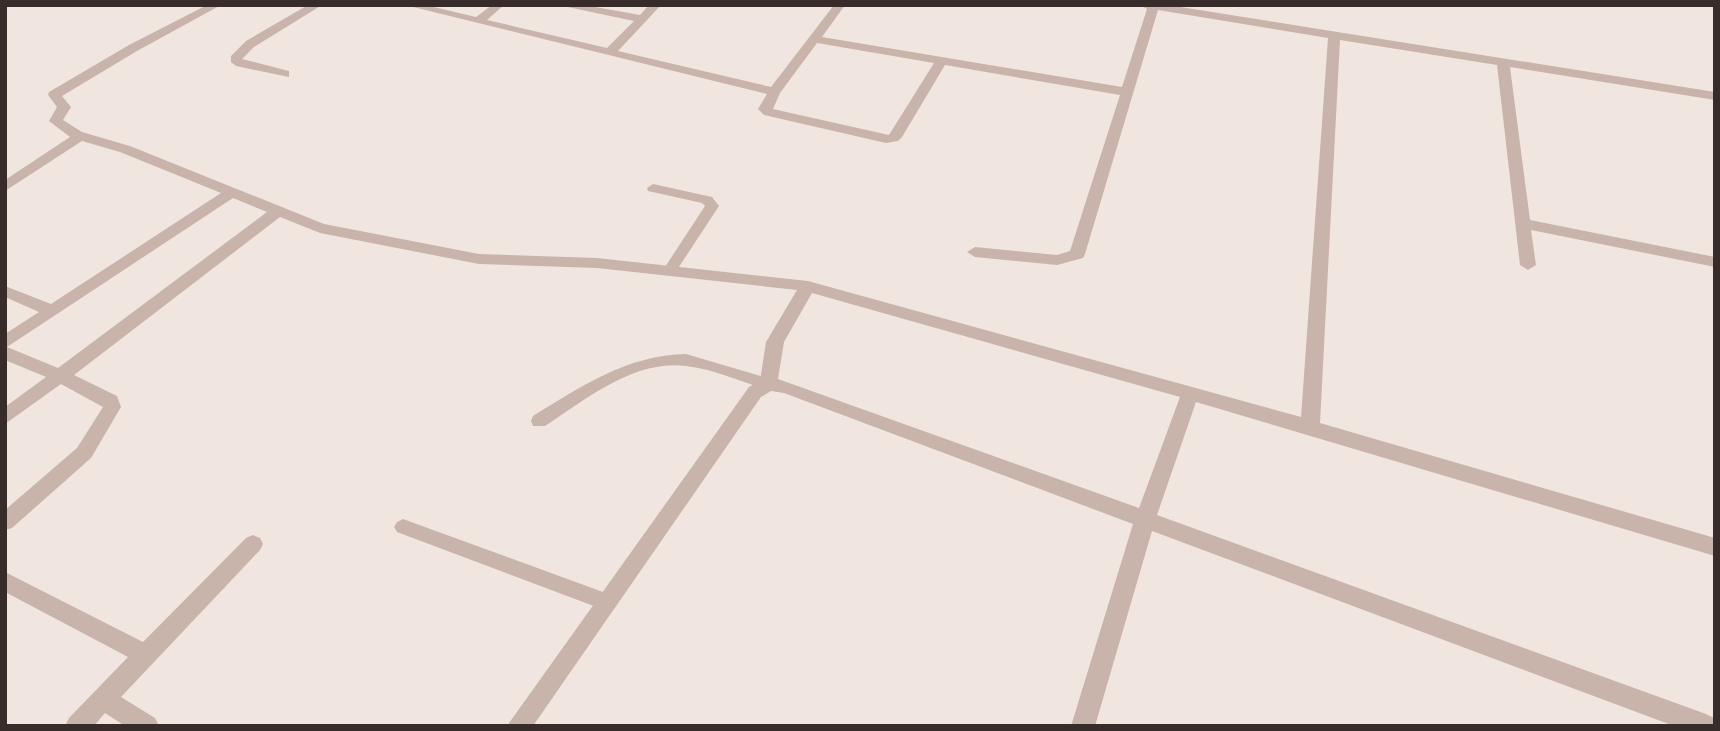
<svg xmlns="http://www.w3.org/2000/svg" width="1720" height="731" font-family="Raleway,sans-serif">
<rect width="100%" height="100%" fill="#f1e6df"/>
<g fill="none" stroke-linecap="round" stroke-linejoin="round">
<path fill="#c9b4ab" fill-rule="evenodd" d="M653 184 712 197 719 206 675 273 670 275 663 270 705 206 702 203 648 191 647 188Z
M686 354 774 380 776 384 774 388 768 390C742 382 713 369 686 366 634 359 585 400 545 426H533L531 421 533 416C582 386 627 355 686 354Z
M403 519 614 596 617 602 614 608 607 611 397 532 394 527 397 522Z"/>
<path fill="#c9b4ab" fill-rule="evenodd" d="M207 5H221L137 51 62 96 71 107 63 120 82 132 130 146 324 224 479 254 597 258 808 281 1301 417 1328 38 1158 10 1085 254 1083 258 1057 265 975 257 967 252 975 247 1057 255 1070 251 1120 95 945 65 902 137 898 141 886 143 764 115 758 109 767 94 405 5H425L476 17 492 5H504L487 20 607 48 634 21 558 5H584L640 15 649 5H661L618 51 771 87 834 5H845L822 37 1122 87 1147 9 1140 5H1168L1715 92V100L1510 67 1530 220 1715 257V267L1531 230 1536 265 1528 270 1520 265 1497 65 1340 40 1320 423 1715 538V556L1196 402 1157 515 1706 714 1714 718 1715 726H1674L1152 531 1095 726H1071L1133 524 784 393 771 391 761 397 533 726H507L749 387 760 381 766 342 797 290 597 268 479 264 320 233 280 217 74 375 117 396 121 407 91 458 12 528 5 530V510L77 448 103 407 61 384 5 424V407L46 377 5 360V334L39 312 5 297V286L51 304 221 193 120 152 82 141 5 191V180L70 137 49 121 57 107 48 95 49 92 129 45ZM817 43 934 63 889 135 773 109 780 93ZM233 198 267 212 58 368 7 347ZM812 293 1180 397 1139 508 778 379 784 342Z
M308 5H322L254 47 242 59 289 71V77L236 66 231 62V56L246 41Z
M253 535 260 538 263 544 260 550 121 697 155 718 159 726H125L105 713 94 726H65L69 718 128 657 5 592V572L143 642 246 538Z"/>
</g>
<rect width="1720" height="731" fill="none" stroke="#372c2a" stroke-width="14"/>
</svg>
